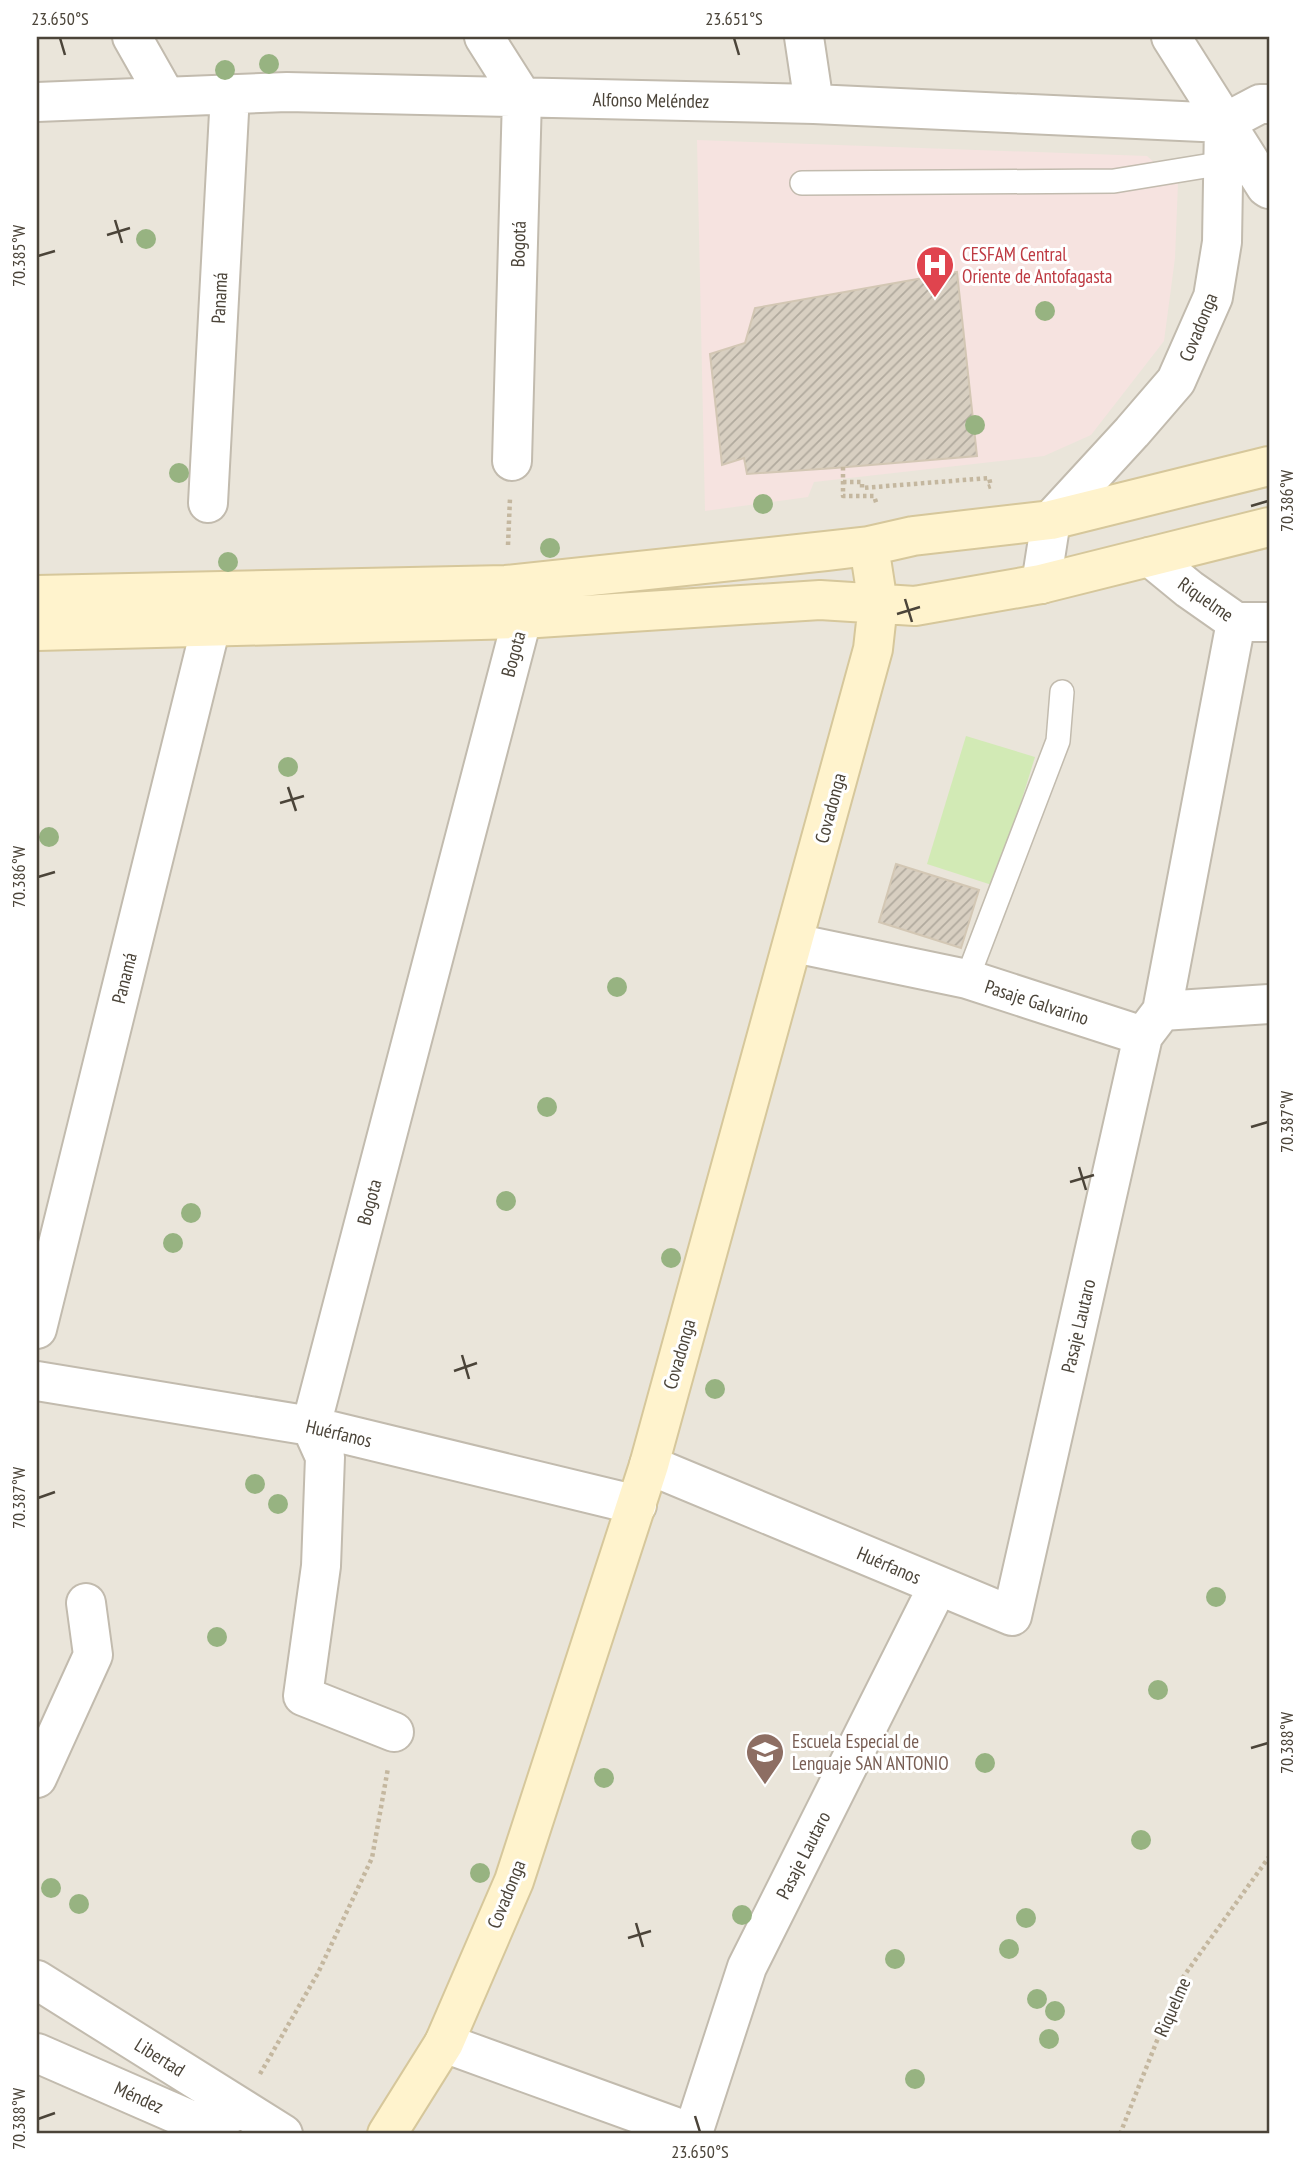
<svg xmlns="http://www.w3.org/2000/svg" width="1306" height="2171" font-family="'PT Sans Narrow',sans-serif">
<defs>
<pattern id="building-hatch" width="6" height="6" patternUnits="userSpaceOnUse" patternTransform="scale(1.75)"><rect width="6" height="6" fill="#d8cfc1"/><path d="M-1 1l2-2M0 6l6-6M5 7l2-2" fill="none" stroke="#b1aa9e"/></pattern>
</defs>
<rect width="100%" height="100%" fill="#f6f3ec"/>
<path fill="#eae5da" d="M37 37H1269V2134H37Z"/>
<path fill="#f6e3e0" d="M697 140 1147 156 1178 183 1175 258 1164 341 1091 435 1044 456 814 482 808 497 705 511Z"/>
<path fill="#d2eab5" d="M966 736 1035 757 995 886 927 864Z"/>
<path fill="url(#building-hatch)" stroke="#d3c7b4" stroke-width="2" d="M957 272 977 456 835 468 747 474 744 458 722 465 710 354 745 343 755 308Z
M896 864 979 890 961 948 879 922Z"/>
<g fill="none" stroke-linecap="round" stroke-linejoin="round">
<defs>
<path id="lane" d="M802 183 1114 181 1224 163
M967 979 1058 741 1062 692"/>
<path id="street" d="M132 37 166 97
M484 37 522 97 512 461
M804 37 814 104
M1171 37 1266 187 1269 189
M37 102 287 92 814 104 1224 123 1260 104H1269
M208 503 230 94
M1150 557 1189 589 1236 622H1269
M1041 584 1051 520 1132 432 1176 381 1213 297 1222 242 1224 123
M794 943 967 979 1143 1036 1162 1011 1269 1004
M1162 1011 1236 622
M37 1329 211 626
M37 1381 311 1426 637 1505
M649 1465 1012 1616 1143 1036
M394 1732 303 1696 321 1566 325 1457 311 1426 522 619
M37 1778 93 1655 86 1603
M37 1980 283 2134
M444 2043 695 2134
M37 2053 195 2122 212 2123 241 2108
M693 2133 747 1967 938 1586"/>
<path id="secondary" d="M37 595 506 585 826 551 869 546 913 536 1051 520 1269 466
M37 631 522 619 820 600 915 606 1041 584 1269 527
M387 2134 444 2043 514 1881 649 1465 873 649 878 604 869 546"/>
</defs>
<use href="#lane" stroke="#c2bbae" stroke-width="26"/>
<use href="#street" stroke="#c2bbae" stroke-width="42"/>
<use href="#secondary" stroke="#d6c79b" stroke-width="42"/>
<path stroke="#c4b79f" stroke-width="4.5" stroke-dasharray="3.5 3.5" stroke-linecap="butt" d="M843 467V496H874L877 505
M843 482H862V488L989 478 991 486 988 487
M508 545 510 498
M260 2074 318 1973 372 1858 388 1768
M1120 2134 1181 1980 1269 1857"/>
<use href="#lane" stroke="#fff" stroke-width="23"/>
<use href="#street" stroke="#fff" stroke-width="38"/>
<use href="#secondary" stroke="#fff3cd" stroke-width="38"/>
</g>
<g fill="#97b381">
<circle cx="269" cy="64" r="10"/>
<circle cx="225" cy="70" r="10"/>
<circle cx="146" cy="239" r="10"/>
<circle cx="1045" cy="311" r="10"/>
<circle cx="975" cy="425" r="10"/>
<circle cx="179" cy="473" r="10"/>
<circle cx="763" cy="504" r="10"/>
<circle cx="550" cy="548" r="10"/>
<circle cx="228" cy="562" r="10"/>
<circle cx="288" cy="767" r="10"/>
<circle cx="49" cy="837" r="10"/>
<circle cx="617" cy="987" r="10"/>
<circle cx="547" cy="1107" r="10"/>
<circle cx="506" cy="1201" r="10"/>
<circle cx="191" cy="1213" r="10"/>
<circle cx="173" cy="1243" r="10"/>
<circle cx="671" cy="1258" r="10"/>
<circle cx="715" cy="1389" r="10"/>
<circle cx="255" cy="1484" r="10"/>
<circle cx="278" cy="1504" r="10"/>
<circle cx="1216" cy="1597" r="10"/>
<circle cx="217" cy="1637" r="10"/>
<circle cx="1158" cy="1690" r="10"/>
<circle cx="985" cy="1763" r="10"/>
<circle cx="604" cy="1778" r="10"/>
<circle cx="1141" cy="1840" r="10"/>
<circle cx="480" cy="1873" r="10"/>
<circle cx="51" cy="1888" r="10"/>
<circle cx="79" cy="1904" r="10"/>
<circle cx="742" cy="1915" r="10"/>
<circle cx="1026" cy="1918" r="10"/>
<circle cx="1009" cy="1949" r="10"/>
<circle cx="895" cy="1959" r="10"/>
<circle cx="1037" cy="1999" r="10"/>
<circle cx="1055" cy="2011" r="10"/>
<circle cx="1049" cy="2039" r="10"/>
<circle cx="915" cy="2079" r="10"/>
</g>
<path fill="none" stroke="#4b4439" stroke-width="2.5" d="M60 38 65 55M734 38 739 55M115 220 122 243M107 235 130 228M38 256 55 251M1251 506 1268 501M905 599 912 622M897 614 920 607M288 787 296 811M280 803 304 796M38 877 55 872M1251 1127 1268 1122M1079 1167 1086 1190M1070 1182 1094 1175M462 1355 469 1379M454 1371 477 1363M38 1498 55 1492M1251 1748 1268 1743M636 1923 643 1947M628 1938 651 1931M695 2116 700 2132M38 2119 55 2113"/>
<defs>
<symbol id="hospital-pin" viewBox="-11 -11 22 30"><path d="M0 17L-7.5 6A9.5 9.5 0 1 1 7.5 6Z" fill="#e0444e" stroke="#fff"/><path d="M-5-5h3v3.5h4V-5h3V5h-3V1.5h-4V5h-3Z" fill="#fff"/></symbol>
<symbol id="school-pin" viewBox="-11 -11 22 30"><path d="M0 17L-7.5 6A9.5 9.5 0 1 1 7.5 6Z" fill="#8d6e63" stroke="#fff"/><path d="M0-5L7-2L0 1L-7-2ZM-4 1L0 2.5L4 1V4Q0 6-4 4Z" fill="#fff"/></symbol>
</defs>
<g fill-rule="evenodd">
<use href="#hospital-pin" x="913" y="243" width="44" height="60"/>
<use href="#school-pin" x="743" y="1730" width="44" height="60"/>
</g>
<g text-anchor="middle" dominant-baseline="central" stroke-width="6" stroke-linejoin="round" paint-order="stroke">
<g font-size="19" fill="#4b4439" stroke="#fff">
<text transform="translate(651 100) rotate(1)">Alfonso Meléndez</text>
<text transform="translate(518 244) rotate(-88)">Bogotá</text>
<text transform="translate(219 298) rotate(-87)">Panamá</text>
<text transform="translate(1198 327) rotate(-68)">Covadonga</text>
<text transform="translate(1206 599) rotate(35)">Riquelme</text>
<text transform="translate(513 654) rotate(-75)">Bogota</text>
<text transform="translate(830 808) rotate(-75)">Covadonga</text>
<text transform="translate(124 978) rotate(-76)">Panamá</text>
<text transform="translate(1037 1002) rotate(18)">Pasaje Galvarino</text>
<text transform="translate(369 1202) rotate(-75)">Bogota</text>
<text transform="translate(1078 1326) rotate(-77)">Pasaje Lautaro</text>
<text transform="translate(679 1354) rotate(-74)">Covadonga</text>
<text transform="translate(339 1433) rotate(13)">Huérfanos</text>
<text transform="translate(889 1565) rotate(23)">Huérfanos</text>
<text transform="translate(803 1855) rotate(-63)">Pasaje Lautaro</text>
<text transform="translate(506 1894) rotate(-68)">Covadonga</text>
<text transform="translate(1172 2007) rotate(-66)">Riquelme</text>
<text transform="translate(160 2057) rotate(32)">Libertad</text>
<text transform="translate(139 2097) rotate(24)">Méndez</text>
</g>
<g font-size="19" fill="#be3a42" stroke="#fff" text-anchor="start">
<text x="962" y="254">CESFAM Central<tspan x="962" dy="22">Oriente de Antofagasta</tspan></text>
</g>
<g font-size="19" fill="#785e54" stroke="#fff" text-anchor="start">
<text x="792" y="1741">Escuela Especial de<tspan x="792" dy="22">Lenguaje SAN ANTONIO</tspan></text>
</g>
</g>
<rect width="1306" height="2171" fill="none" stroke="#ffffff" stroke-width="77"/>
<rect x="38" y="38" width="1230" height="2094" fill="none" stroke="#4b4439" stroke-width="2.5"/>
<g font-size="18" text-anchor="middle" fill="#4b4439">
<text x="60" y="25">23.650°S</text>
<text x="734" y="25">23.651°S</text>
<text transform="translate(19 256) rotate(-90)" y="6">70.385°W</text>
<text transform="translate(1287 501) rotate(-90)" y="6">70.386°W</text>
<text transform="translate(19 877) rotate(-90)" y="6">70.386°W</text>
<text transform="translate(1287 1122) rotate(-90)" y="6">70.387°W</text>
<text transform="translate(19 1498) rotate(-90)" y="6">70.387°W</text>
<text transform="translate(1287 1743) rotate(-90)" y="6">70.388°W</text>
<text transform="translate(19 2119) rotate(-90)" y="6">70.388°W</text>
<text x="700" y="2158">23.650°S</text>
</g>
</svg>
